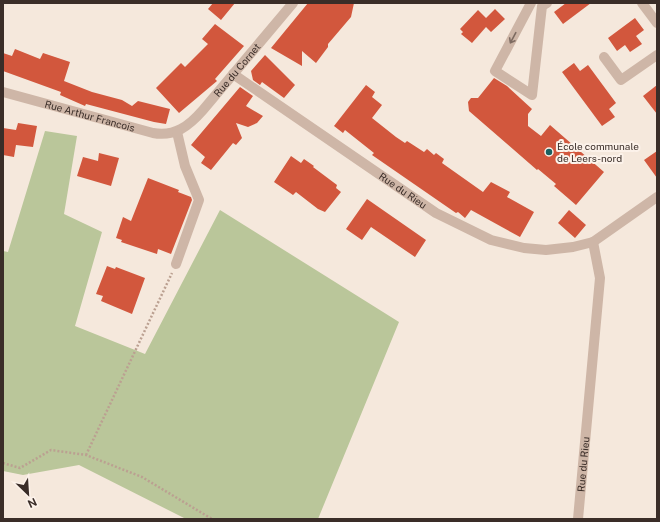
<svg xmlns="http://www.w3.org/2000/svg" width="660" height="522" font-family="'Public Sans',sans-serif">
<rect width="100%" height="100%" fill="#f5e8dc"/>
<path fill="#bac69a" d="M45 131 77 136 64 214 102 232 75 326 145 354 220 210 399 322 318 519H186L79 465 23 475 3 471V251L8 252Z"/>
<path fill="#d2573d" d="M213 3H235L221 20 208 9Z
M308 3H354L351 17 328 44V47L316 63 302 51V66L271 48Z
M566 3H591L563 24 554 12Z
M495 9 505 19 491 32 486 27 472 43 461 34 463 32 460 29 478 10 486 18Z
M635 18 644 30 636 36 642 44 630 52 625 45 617 51 608 38Z
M215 24 244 46 215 79 217 81 179 113 156 88 181 63 185 67 208 44 202 39Z
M15 49 40 59 43 53 70 62 64 81 92 92 122 100 132 106 138 101 170 109 166 124 154 122 86 104 85 106 60 95 61 92 3 71V53L12 56Z
M265 55 295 85 284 98 262 82 260 85 253 80 251 71Z
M574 63 580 71 588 65 616 103 609 109 615 117 602 126 562 72Z
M494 78 507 86 532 109 528 114V126L541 136 550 125 604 172 576 205 554 186 556 184 538 169 537 170 469 111 468 102 471 98H478Z
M366 85 375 92 372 97 382 105 372 118 396 137 405 143 407 141 424 152 427 149 434 155 436 153 444 159 442 163 483 192 491 182 510 192 507 197 534 212 520 237 471 210 465 218 458 212 456 213 372 155 374 153 345 130 343 133 334 126Z
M657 85V114L643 96Z
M240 87 253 96 246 106 263 116 257 123 248 127 236 123 242 138 236 145 233 143 211 170 201 163 205 157 191 145Z
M18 123 37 126 33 147 16 145 14 157 3 155V128L16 130Z
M657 151V178L644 160Z
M99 153 119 158 111 186 77 176 83 157 98 161Z
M291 156 301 163 304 159 314 166 313 167 337 185 336 188 341 192 325 212 318 209 296 192 293 195 274 182Z
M148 178 179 190 178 192 191 197 192 200 171 254 158 249 157 254 121 242 122 240 116 238 123 217 131 221Z
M367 199 426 240 415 257 371 227 362 240 346 229Z
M569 210 586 225 575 238 558 223Z
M107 266 115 269 116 267 145 278 132 314 101 301 103 296 96 294Z"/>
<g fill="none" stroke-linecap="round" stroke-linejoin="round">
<path stroke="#bba091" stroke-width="2.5" stroke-dasharray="2 2" stroke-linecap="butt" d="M86 455 172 273
M3 463 20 468 51 450 86 455 142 477 212 519"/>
<g stroke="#ceb6a7" stroke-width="10">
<path d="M531 3 495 71 532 95 542 6 547 3"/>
<path d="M642 3 657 23"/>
<path d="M604 57 621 80 657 55"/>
<path id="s1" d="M233 74 436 213 491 240 524 248 546 250 573 247 593 242 657 197"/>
<path id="s2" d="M3 92 153 133C175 137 189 126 203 110L293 3"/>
<path d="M176 264 199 200 185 166 177 132"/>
<path id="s3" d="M578 519 600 278 593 242"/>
</g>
</g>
<defs><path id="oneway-shaft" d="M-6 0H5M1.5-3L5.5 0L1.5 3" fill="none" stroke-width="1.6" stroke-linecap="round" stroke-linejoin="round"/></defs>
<use stroke="#7d6b61" href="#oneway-shaft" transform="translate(513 38) rotate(118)"/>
<circle fill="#196060" stroke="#fcf2ea" stroke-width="1.5" cx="549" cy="152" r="4"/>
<g text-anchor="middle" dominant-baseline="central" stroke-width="4" stroke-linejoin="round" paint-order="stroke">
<g font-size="10" fill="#3a2d28" stroke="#fcf2ea">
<text stroke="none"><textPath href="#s2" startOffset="266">Rue du Cornet</textPath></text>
<text stroke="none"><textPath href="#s2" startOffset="90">Rue Arthur Francois</textPath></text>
<text stroke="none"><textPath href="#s1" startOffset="206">Rue du Rieu</textPath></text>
<text stroke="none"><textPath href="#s3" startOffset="55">Rue du Rieu</textPath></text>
</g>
<g font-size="10" fill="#3a2d28" stroke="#fcf2ea" text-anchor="start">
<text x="557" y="146">École communale<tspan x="557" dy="12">de Leers-nord</tspan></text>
</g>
</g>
<rect width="660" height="522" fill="none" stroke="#3a2d28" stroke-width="8"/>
<g transform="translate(28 494) rotate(155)" stroke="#fcf2ea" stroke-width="3" paint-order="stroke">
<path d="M0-3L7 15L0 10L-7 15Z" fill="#3a2d28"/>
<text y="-6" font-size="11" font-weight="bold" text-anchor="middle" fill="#3a2d28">N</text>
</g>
</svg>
